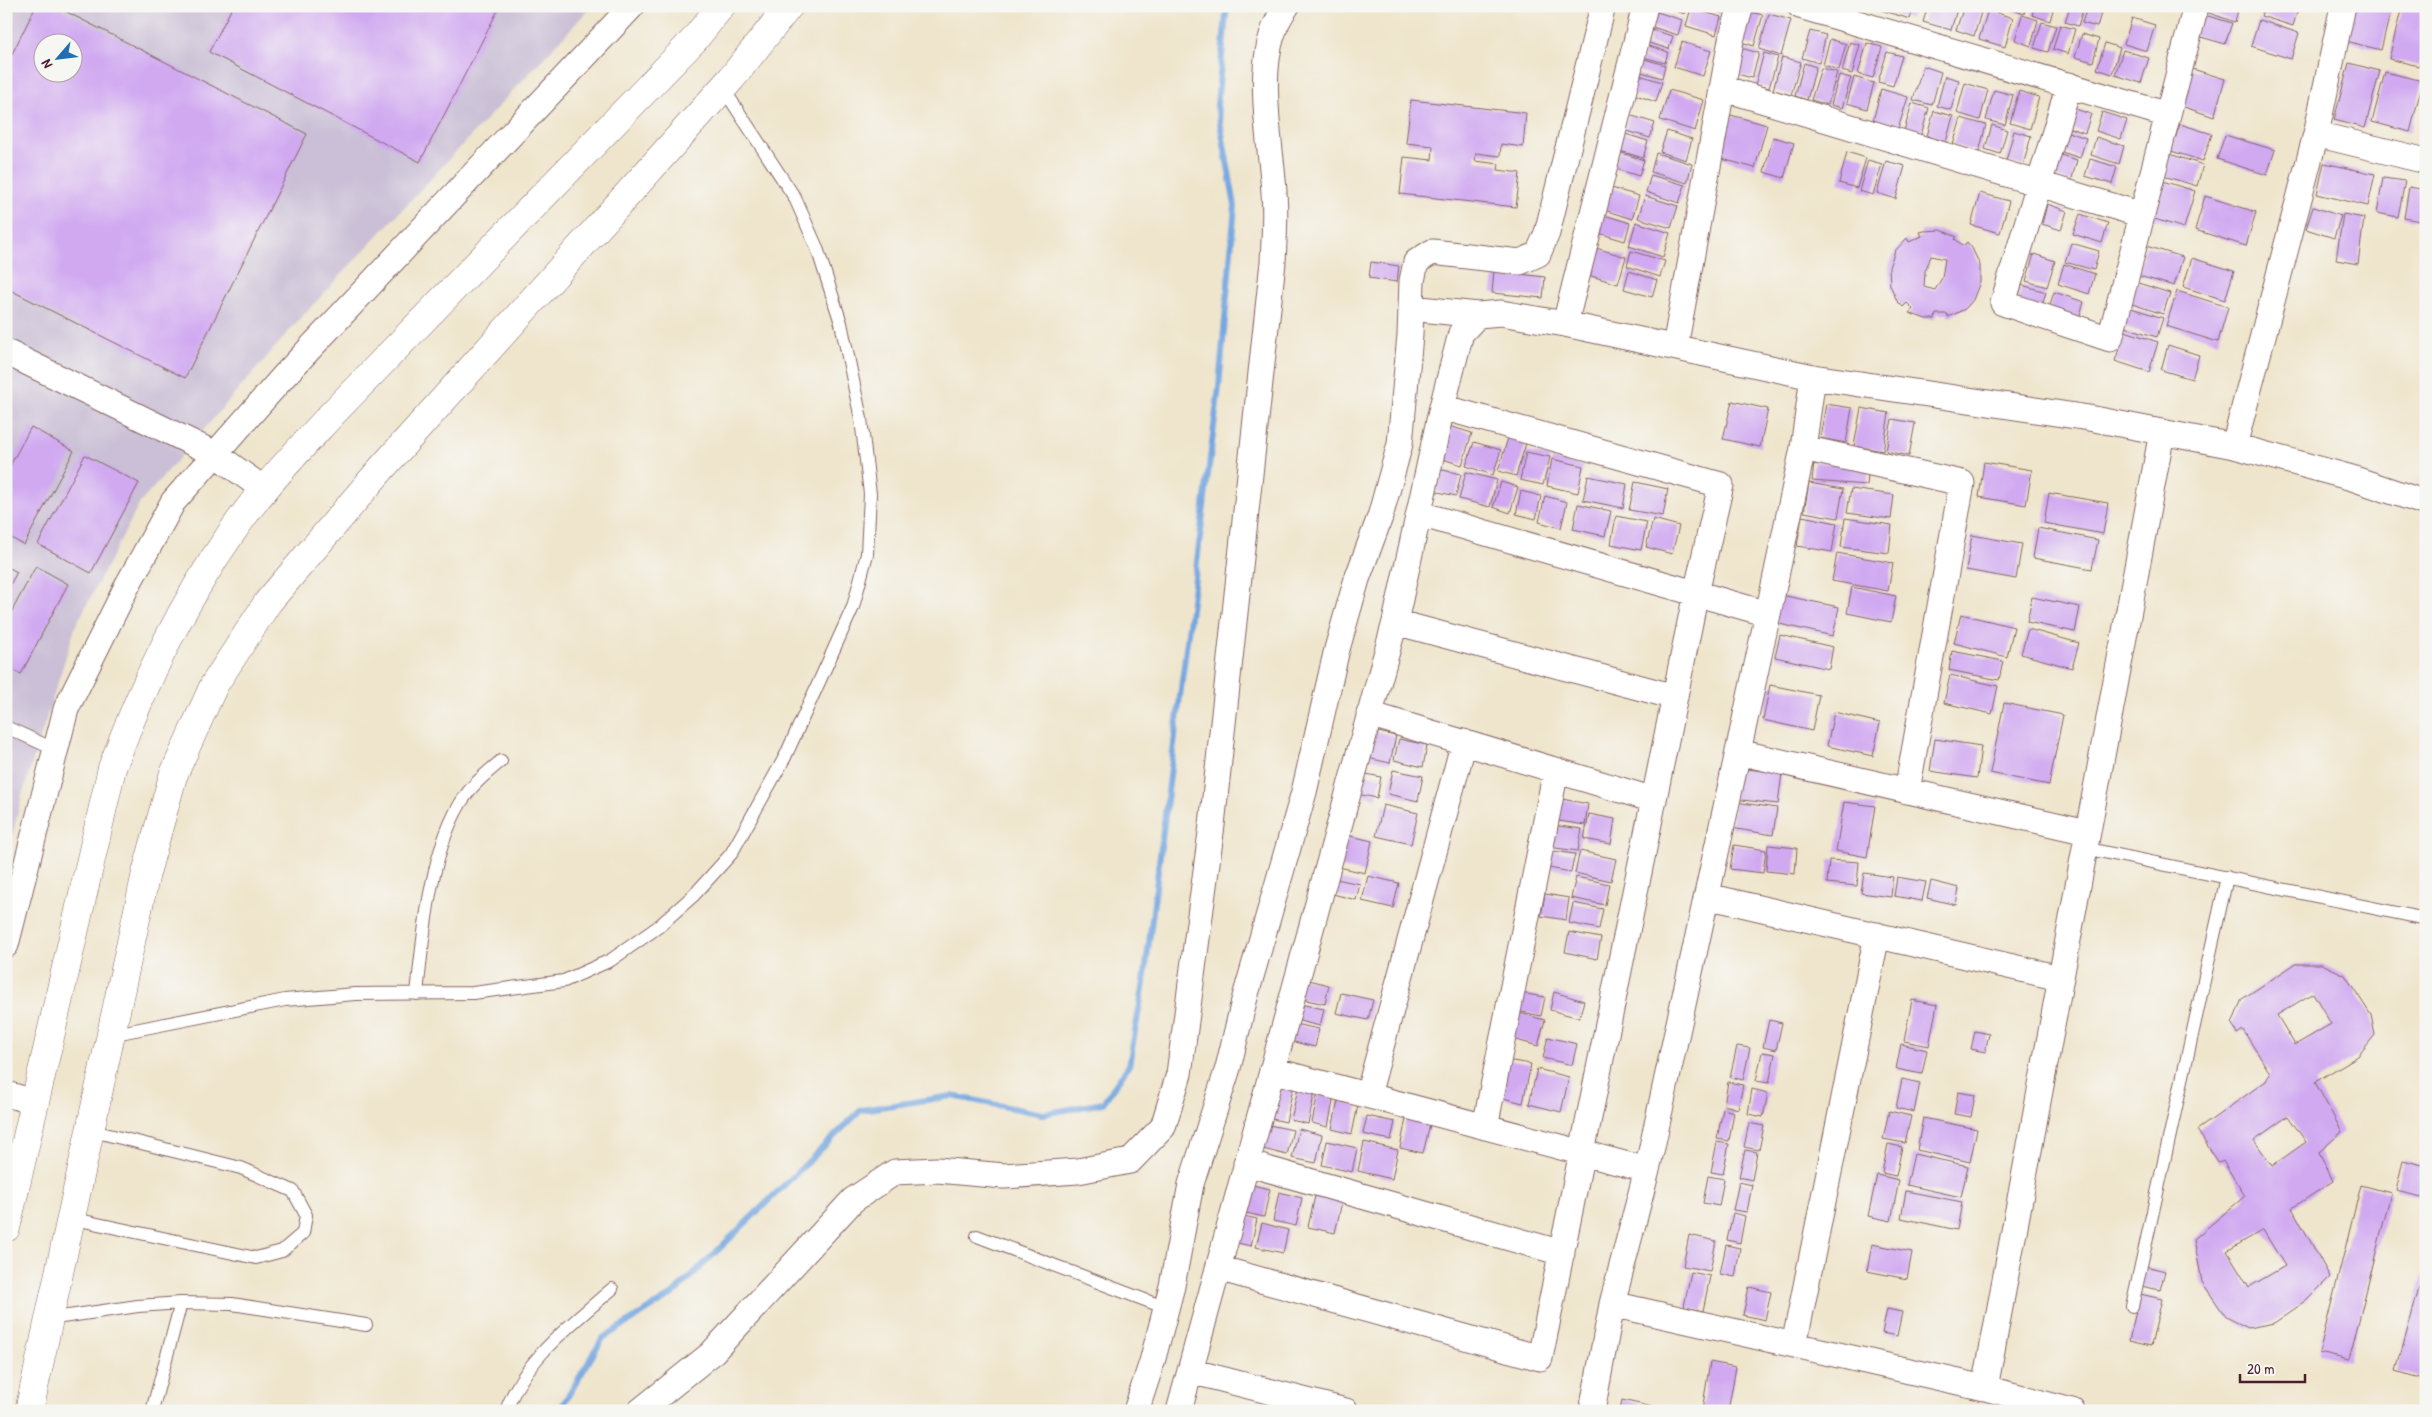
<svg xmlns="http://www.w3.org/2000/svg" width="2432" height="1417" font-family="'Patrick Hand',sans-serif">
<rect width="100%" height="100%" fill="#f6f6f2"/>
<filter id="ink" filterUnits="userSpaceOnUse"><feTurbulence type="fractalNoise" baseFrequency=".02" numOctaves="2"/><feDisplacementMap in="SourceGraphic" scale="10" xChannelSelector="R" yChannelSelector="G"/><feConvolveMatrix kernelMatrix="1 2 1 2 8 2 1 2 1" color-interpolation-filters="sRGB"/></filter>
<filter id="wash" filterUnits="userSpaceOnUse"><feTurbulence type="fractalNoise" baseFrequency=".0096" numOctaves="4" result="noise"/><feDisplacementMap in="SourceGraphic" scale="20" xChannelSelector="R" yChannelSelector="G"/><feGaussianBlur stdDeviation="1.12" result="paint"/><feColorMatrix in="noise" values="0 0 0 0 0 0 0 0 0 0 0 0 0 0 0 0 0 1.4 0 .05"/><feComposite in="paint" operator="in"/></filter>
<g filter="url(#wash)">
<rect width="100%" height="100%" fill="#efe5cc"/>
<path fill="#cabfd6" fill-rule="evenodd" d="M6 6H592L298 321 140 503 76 625 22 795 6 862ZM42 42H72V72H42Z"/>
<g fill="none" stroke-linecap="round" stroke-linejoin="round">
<path stroke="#75a6e0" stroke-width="6" d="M559 1411 603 1338 673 1294 861 1110 952 1096 1043 1114 1103 1103 1129 1065 1144 982 1219 387 1235 206 1217 105 1227 6"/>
</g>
<g id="blocks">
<path fill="#d0a9f1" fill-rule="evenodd" d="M36 6H55L307 134 185 378 6 288V66ZM42 42H72V72H42Z
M233 6H500L420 162 209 52Z
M1662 6H1687L1685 14Z
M1702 6H1725L1723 13Z
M1868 6H1914L1910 19Z
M1928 6H1958L1951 30 1923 22Z
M1964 6H1983L1974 36 1956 30Z
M2001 6H2026L2024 14Z
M2035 6H2054L2050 21 2032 15Z
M2070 6H2084L2078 26 2065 22Z
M2087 6H2103L2097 27 2082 23Z
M2208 6H2239L2235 22 2206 12Z
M2264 6H2299L2293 26 2261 16Z
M2351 6H2392L2381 50 2342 40Z
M2402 6H2426V42L2419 66 2389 59Z
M1691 8 1721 17 1716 35 1686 26Z
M1988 10 2013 18 2005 47 1979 39Z
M1747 11 1763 15 1754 46 1738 41Z
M1657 12 1682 20 1678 35 1652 27Z
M1769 14 1791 20 1781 56 1759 49Z
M2201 14 2232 23 2225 44 2194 35Z
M2022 15 2038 20 2031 46 2015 40Z
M2132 18 2155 25 2147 51 2124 44Z
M2259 20 2299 33 2291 59 2251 46Z
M2042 22 2056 26 2048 52 2034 48Z
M2060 25 2075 29 2068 54 2053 49Z
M1652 30 1673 36 1669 49 1649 43Z
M1810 31 1826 35 1819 63 1802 58Z
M2082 34 2099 39 2093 62 2075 57Z
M1830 39 1846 44 1839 70 1823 65Z
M1682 42 1711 51 1703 76 1674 67Z
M1850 42 1860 45 1852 74 1842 71Z
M1867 43 1882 47 1873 78 1858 74Z
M2105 43 2120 48 2112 74 2097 69Z
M1646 45 1668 52 1665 63 1643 57Z
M1737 47 1759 53 1752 78 1730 72Z
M2123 50 2149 58 2141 83 2115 75Z
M1887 52 1902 56 1893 86 1878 82Z
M1764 53 1778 57 1769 88 1755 85Z
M1782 57 1801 62 1791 95 1773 90Z
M1641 58 1665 65 1662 78 1638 71Z
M1804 63 1816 67 1807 100 1795 96Z
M2349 63 2380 71 2365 128 2334 120Z
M1923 66 1941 72 1932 105 1913 100Z
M1821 68 1837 72 1828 105 1811 100Z
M2189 68 2225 79 2214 117 2178 105Z
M2385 72 2423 81 2410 132 2372 122Z
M1636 74 1662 82 1656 102 1630 93Z
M1839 75 1851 78 1842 108 1831 105Z
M1945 76 1959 80 1951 110 1937 106Z
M1854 77 1874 83 1867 109 1847 103Z
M1965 83 1988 90 1980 120 1957 113Z
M1881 89 1908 97 1898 129 1873 121Z
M1669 90 1704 100 1695 131 1660 120Z
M1994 90 2013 95 2005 125 1986 120Z
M2019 91 2039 97 2030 129 2010 123Z
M1411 100 1526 113 1523 147 1501 144 1500 156 1476 153 1475 161 1499 164 1498 170 1520 173 1516 207 1400 194 1404 157 1432 160 1433 146 1406 143Z
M1912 103 1929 108 1921 135 1904 131Z
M2066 106 2091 114 2085 133 2061 125Z
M1934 111 1953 116 1946 142 1927 136Z
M2102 112 2127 120 2121 139 2096 131Z
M1727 114 1767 125 1755 168 1715 157Z
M1629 115 1655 123 1650 138 1624 130Z
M1961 118 1986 125 1979 152 1953 145Z
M2180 124 2212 134 2203 161 2171 151Z
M1992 125 2007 130 2000 154 1985 149Z
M2062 130 2086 138 2080 158 2056 150Z
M1667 131 1692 139 1686 160 1660 152Z
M2014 131 2031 136 2023 166 2006 161Z
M1622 133 1648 141 1643 158 1617 150Z
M2225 135 2275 150 2267 175 2217 159Z
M1773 137 1794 143 1784 178 1764 172Z
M2096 137 2124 146 2119 164 2091 155Z
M1619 152 1644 160 1639 176 1613 168Z
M1847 152 1866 158 1857 188 1839 183Z
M1656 153 1692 164 1687 183 1651 172Z
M2054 153 2077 160 2071 182 2048 175Z
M2167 153 2203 165 2197 186 2160 175Z
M2090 159 2117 167 2112 184 2085 176Z
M1868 160 1882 164 1873 195 1859 191Z
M1886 161 1905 166 1896 199 1877 193Z
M2324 163 2375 174 2368 206 2317 194Z
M1651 175 1685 185 1679 203 1646 192Z
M2383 178 2405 181 2398 217 2377 213Z
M2159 180 2195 191 2184 228 2148 217Z
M1608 187 1639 196 1632 219 1601 209Z
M2409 187 2426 190V222L2404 218Z
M1980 193 2009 201 2000 233 1971 225Z
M1645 196 1678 206 1671 228 1638 218Z
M2205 196 2256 212 2246 246 2195 230Z
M2047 204 2067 211 2061 230 2042 224Z
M2313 207 2341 216 2334 238 2306 229Z
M1601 214 1630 223 1625 241 1595 232Z
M2080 214 2108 223 2102 243 2073 234Z
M2343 214 2364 218 2358 264 2336 260Z
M1636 222 1670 233 1663 257 1629 246Z
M1941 230 1957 237 1955 239 1963 246 1967 242 1972 248 1980 265V282L1973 300 1965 309 1948 317V314H1936L1935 319H1926L1909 313 1913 309 1907 303 1903 307 1897 301 1890 285 1889 267 1895 251 1907 238 1909 242 1922 236 1920 232 1924 231ZM1931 256 1945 259 1942 278 1935 290 1924 287 1925 271Z
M2071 243 2099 251 2094 270 2065 262Z
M2146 246 2183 257 2174 286 2136 275Z
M1596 248 1626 257 1618 284 1588 275Z
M1631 251 1665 261 1660 277 1627 266Z
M2034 254 2055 261 2047 287 2026 281Z
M2192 258 2234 271 2225 300 2183 287Z
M1371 262 1399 266 1397 282 1369 278Z
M2064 264 2095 274 2089 294 2058 284Z
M1494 271 1545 277 1543 298 1492 293Z
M1629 271 1657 280 1652 297 1624 289Z
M2135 282 2170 293 2163 314 2129 303Z
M2022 285 2046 292 2041 309 2017 302Z
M2177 291 2228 307 2218 342 2166 326Z
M2054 292 2084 302 2078 321 2048 311Z
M2128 307 2163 318 2157 337 2122 326Z
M2125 331 2158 342 2149 372 2115 361Z
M2168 345 2199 355 2192 379 2161 370Z
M1732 401 1768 409 1760 447 1723 439Z
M1826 404 1852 408 1846 443 1820 438Z
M1861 408 1889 413 1883 451 1854 446Z
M1892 419 1915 423 1909 456 1886 451Z
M1449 426 1472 433 1462 465 1439 458Z
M31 427 74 451 24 545 6 535V473Z
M1508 438 1526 443 1516 476 1498 471Z
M1474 442 1501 450 1493 475 1466 466Z
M1526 452 1550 457 1543 485 1520 480Z
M85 455 139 483 91 573 38 544Z
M1552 459 1583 466 1578 493 1547 486Z
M1814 462 1869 466 1867 485 1812 481Z
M1984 462 2032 470 2026 505 1979 497Z
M1438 469 1461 474 1456 496 1434 491Z
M1466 472 1497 480 1490 507 1459 499Z
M1588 476 1627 484 1623 508 1583 500Z
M1501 482 1518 487 1510 513 1493 507Z
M1635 482 1668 489 1663 516 1629 510Z
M1809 483 1843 489 1838 518 1804 512Z
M1851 489 1894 495 1891 519 1847 513Z
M1521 491 1541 496 1536 519 1516 514Z
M2049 493 2108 503 2103 534 2044 523Z
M1545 496 1567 502 1561 528 1539 522Z
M1578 504 1611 511 1605 536 1573 529Z
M1616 516 1647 522 1641 550 1611 544Z
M1802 516 1837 523 1832 552 1797 546Z
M1845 518 1892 525 1889 553 1841 547Z
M1653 519 1679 526 1672 554 1646 547Z
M2038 528 2098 540 2092 569 2033 558Z
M1972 535 2022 544 2016 579 1966 570Z
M1837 553 1893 563 1888 591 1832 581Z
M6 566 17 572 6 592Z
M36 566 68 584 21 674 6 666V622Z
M1852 587 1896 596 1891 622 1847 613Z
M1781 595 1839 607 1833 636 1775 623Z
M2032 597 2080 607 2075 632 2027 622Z
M1961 614 2014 627 2007 657 1954 643Z
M2028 629 2079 643 2072 668 2021 654Z
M1780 635 1833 647 1829 669 1775 657Z
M1952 651 2003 661 1999 680 1949 670Z
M1950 675 1998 686 1992 714 1944 703Z
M1770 685 1819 695 1812 731 1763 720Z
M2004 703 2063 715 2049 785 1990 773Z
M1834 712 1880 723 1873 756 1827 746Z
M1369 730 1396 736 1390 763 1363 757Z
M1399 739 1427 745 1423 767 1394 760Z
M1935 739 1981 746 1977 778 1930 771Z
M1737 768 1782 773 1778 804 1733 799Z
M1393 770 1423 776 1418 801 1388 794Z
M1361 773 1381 777 1377 798 1357 794Z
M1562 799 1588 804 1585 825 1559 821Z
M1735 802 1777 808 1773 835 1731 828Z
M1844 802 1875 806 1867 857 1836 851Z
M1383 805 1418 813 1411 844 1376 836Z
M1589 814 1615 819 1611 844 1584 839Z
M1551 825 1582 829 1578 851 1548 847Z
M1338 833 1372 841 1365 873 1330 865Z
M1734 845 1766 850 1763 873 1730 869Z
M1768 845 1797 848 1795 874 1766 871Z
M1546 850 1575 854 1571 872 1543 867Z
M1580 851 1616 859 1611 881 1575 873Z
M1829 860 1859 862 1857 886 1827 883Z
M1864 873 1893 877 1891 897 1861 893Z
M1368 876 1399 883 1393 908 1362 901Z
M1576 877 1609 884 1605 905 1571 898Z
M1897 877 1926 882 1922 901 1894 896Z
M1336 879 1360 884 1356 900 1333 894Z
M1931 881 1959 888 1956 905 1927 898Z
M1545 894 1569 898 1566 920 1541 916Z
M1573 903 1603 909 1599 929 1569 923Z
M1569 932 1601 938 1597 959 1565 952Z
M2295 964H2322L2345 975 2371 1015 2375 1035 2358 1056 2315 1082 2342 1132 2319 1152 2333 1181 2292 1208 2330 1277 2306 1301 2274 1323 2248 1328 2226 1317 2202 1282 2194 1239 2245 1196 2223 1161 2219 1163 2197 1130 2266 1081 2270 1073 2243 1030 2237 1034 2232 1024 2242 999ZM2313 993 2331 1024 2295 1045 2277 1015ZM2288 1116 2306 1142 2272 1166 2254 1140ZM2263 1230 2285 1266 2249 1287 2227 1251Z
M1301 978 1329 985 1325 1004 1297 998Z
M1554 992 1584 1001 1579 1018 1550 1010Z
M1341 993 1373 1000 1368 1020 1336 1013Z
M1520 993 1545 997 1541 1016 1517 1011Z
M1912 1000 1937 1005 1929 1046 1904 1041Z
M1295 1003 1324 1009 1320 1026 1291 1019Z
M1516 1012 1545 1020 1538 1046 1509 1038Z
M1769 1020 1782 1023 1776 1050 1763 1047Z
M1290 1023 1319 1029 1315 1047 1286 1040Z
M1975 1031 1989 1034 1985 1052 1971 1049Z
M1548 1037 1577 1044 1572 1065 1543 1058Z
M1901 1044 1927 1050 1922 1074 1896 1069Z
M1737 1046 1750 1048 1743 1080 1730 1077Z
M1762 1052 1775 1054 1769 1083 1756 1081Z
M1506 1060 1531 1064 1523 1103 1499 1097Z
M1537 1069 1569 1077 1561 1112 1529 1104Z
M1902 1079 1920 1083 1914 1112 1896 1108Z
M1728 1082 1743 1085 1738 1109 1724 1105Z
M1276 1085 1293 1088 1286 1122 1268 1118Z
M1298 1088 1315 1091 1308 1124 1291 1120Z
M1752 1089 1768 1093 1763 1117 1748 1114Z
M1318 1092 1334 1096 1328 1127 1312 1123Z
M1958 1092 1975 1095 1971 1117 1954 1114Z
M1338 1101 1358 1105 1352 1134 1332 1129Z
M1723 1109 1734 1112 1729 1141 1717 1139Z
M1889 1111 1911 1116 1905 1143 1883 1139Z
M1367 1116 1395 1122 1391 1140 1363 1134Z
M1923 1118 1977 1129 1970 1162 1917 1150Z
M1406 1119 1430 1125 1423 1153 1400 1148Z
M1749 1123 1764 1126 1759 1150 1744 1147Z
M1269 1125 1293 1130 1287 1155 1263 1149Z
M1299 1129 1322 1135 1316 1163 1292 1158Z
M1327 1141 1357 1148 1352 1172 1322 1165Z
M1364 1142 1398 1150 1392 1179 1358 1171Z
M1717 1142 1729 1144 1723 1174 1711 1172Z
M1888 1144 1902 1147 1896 1176 1882 1173Z
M1745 1150 1757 1152 1752 1180 1739 1177Z
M1914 1154 1968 1166 1961 1197 1907 1185Z
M2403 1160 2426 1166V1198L2396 1191Z
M1877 1175 1899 1180 1891 1221 1868 1216Z
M1708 1176 1724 1179 1719 1206 1703 1203Z
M1739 1182 1752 1185 1747 1212 1733 1210Z
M1252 1185 1270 1189 1264 1217 1246 1213Z
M2361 1185 2391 1193 2349 1360 2319 1353Z
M1906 1191 1962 1202 1957 1230 1901 1218Z
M1279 1192 1302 1198 1296 1226 1273 1221Z
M1315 1196 1342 1202 1335 1233 1308 1227Z
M1733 1213 1745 1216 1740 1243 1727 1240Z
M1235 1214 1257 1219 1251 1246 1229 1241Z
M1262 1223 1288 1230 1283 1253 1256 1247Z
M1689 1235 1716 1241 1710 1271 1683 1266Z
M1872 1244 1912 1252 1907 1279 1867 1271Z
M1726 1245 1740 1248 1735 1277 1720 1274Z
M2146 1266 2165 1271 2160 1290 2141 1286Z
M2425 1267H2426V1380L2396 1371Z
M1691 1272 1710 1276 1703 1311 1684 1307Z
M1749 1287 1771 1292 1765 1320 1743 1315Z
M2140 1294 2162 1299 2151 1346 2129 1341Z
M1887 1309 1902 1312 1897 1336 1882 1333Z
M1710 1362 1736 1367 1728 1411H1702Z
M1622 1400 1653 1407 1652 1411H1620Z"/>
</g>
</g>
<g filter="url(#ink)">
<use href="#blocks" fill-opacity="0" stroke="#846463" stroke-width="1"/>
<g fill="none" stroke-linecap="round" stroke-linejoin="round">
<defs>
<path id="lane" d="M6 727 56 750
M2084 848 2426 919
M417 994C423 935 431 843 466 795 475 782 489 771 501 761
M110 1035 285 1000 355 994 473 993 564 981 611 960 658 927 694 895 731 854 785 757 853 607 867 554 870 494 861 419 841 323 817 248 795 198 723 88
M70 1218 256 1258 282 1251 303 1233 306 1215 293 1191 241 1168 89 1130
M977 1236 1166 1308
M2132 1306 2227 877
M48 1319 138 1306 181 1303 232 1304 366 1325
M152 1411 181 1303
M506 1411C524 1359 572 1324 612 1289"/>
<path id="street" d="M1800 6 2168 115
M2069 85 2003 303 2110 339 2196 6
M1722 88 2142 215
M2316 134 2426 161
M1411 308 1478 315 1501 313 1565 324 1813 377 2089 418 2234 446 2352 478 2426 503
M1565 324 1645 6
M1675 347 1731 40 1741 6
M6 352 215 454 265 490
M2234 446 2316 134 2343 6
M1803 448 1962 483 1907 791
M1420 514 1768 614
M1395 622 1675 697
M1369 714 1654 800
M1738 752 2087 832
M1707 896 2060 978
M6 945 66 709 127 586 173 502 284 376 632 6
M1272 1070 1647 1170
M6 1094 35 1102
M1368 1095 1464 742
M1485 1127 1556 770
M1246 1163 1562 1253
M1218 1268 1540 1358 1696 593 1721 485 1442 407
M1612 1304 1985 1388 2072 1411
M1794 1345 1877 935
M1190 1371 1346 1411
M1985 1388 2162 432
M640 1411 711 1354 853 1200 895 1172 937 1170 1004 1176 1078 1171 1130 1161 1163 1127 1179 1074 1212 825 1273 262C1274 239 1276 216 1274 193 1271 137 1250 53 1287 6
M1136 1411 1152 1362 1172 1286 1191 1184 1228 1068 1244 1001 1304 792 1337 649 1357 579 1380 517 1400 444 1410 335 1412 281 1416 262 1432 252 1520 262 1538 254 1547 233 1603 6
M1179 1411 1395 622 1442 407 1461 333 1478 315
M1592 1411 1612 1304 1647 1170 1768 614 1803 448 1813 377"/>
<path id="secondary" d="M6 1228 112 768C143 684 181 605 232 532 261 489 298 451 333 413L694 40 721 6
M29 1411 146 873 173 776 214 685 268 602 382 468 731 79 789 6"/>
</defs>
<use href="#lane" stroke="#846463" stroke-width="14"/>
<use href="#street" stroke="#846463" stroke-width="27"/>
<use href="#secondary" stroke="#846463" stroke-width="29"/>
<use href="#lane" stroke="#fff" stroke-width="12"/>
<use href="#street" stroke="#fff" stroke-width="25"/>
<use href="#secondary" stroke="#fff" stroke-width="28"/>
</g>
</g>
<rect width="2432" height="1417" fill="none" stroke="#f6f6f2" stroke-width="25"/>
<g transform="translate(58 58) rotate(242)"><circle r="24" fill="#f6f6f2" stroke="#b1a0a2"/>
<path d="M0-4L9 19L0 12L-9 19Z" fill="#1f6fb2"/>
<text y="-8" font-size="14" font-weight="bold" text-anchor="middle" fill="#4a1f2b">N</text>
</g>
<path d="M2240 1374v8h65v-8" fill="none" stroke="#4a1f2b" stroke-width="2.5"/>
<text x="2247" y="1374" font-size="15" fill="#4a1f2b" stroke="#f6f6f2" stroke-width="4" paint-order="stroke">20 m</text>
</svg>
